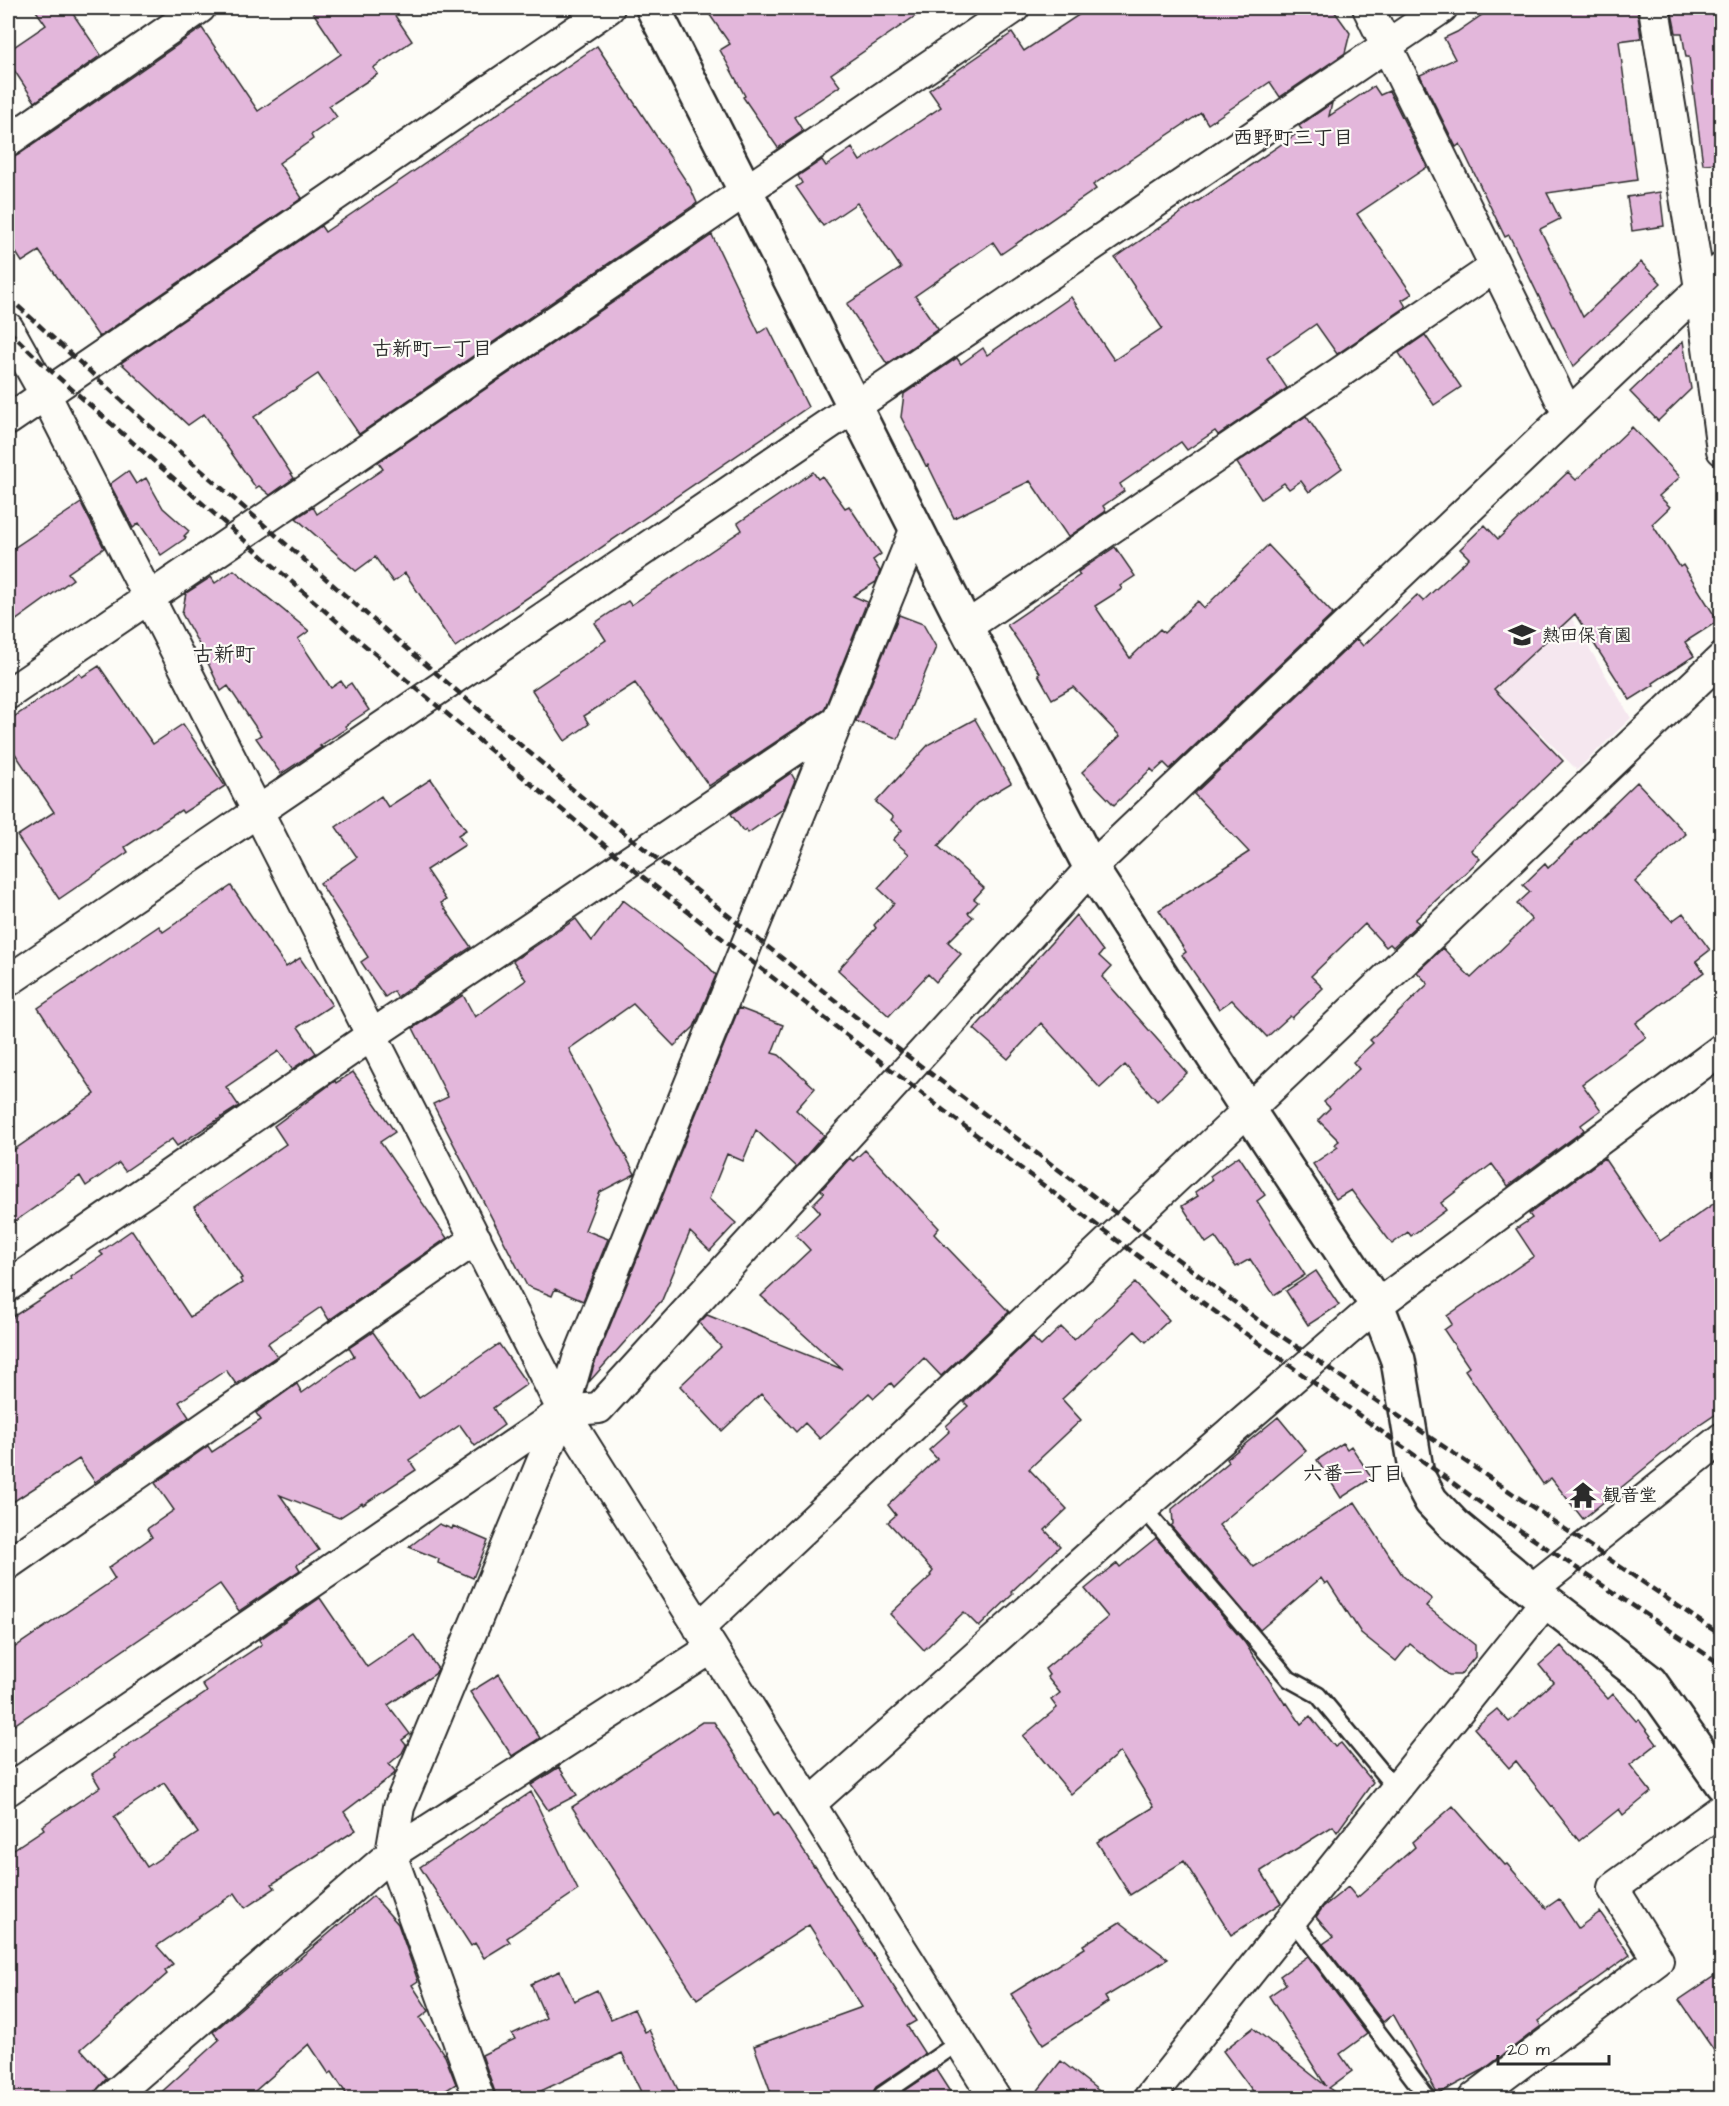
<svg xmlns="http://www.w3.org/2000/svg" width="1729" height="2106" font-family="'Architects Daughter','Klee One',sans-serif">
<rect width="100%" height="100%" fill="#fdfcf7"/>
<filter id="ink" filterUnits="userSpaceOnUse"><feTurbulence type="fractalNoise" baseFrequency=".0167" numOctaves="2"/><feDisplacementMap in="SourceGraphic" scale="12" xChannelSelector="R" yChannelSelector="G"/><feConvolveMatrix kernelMatrix="1 2 1 2 8 2 1 2 1" color-interpolation-filters="sRGB"/></filter>
<g filter="url(#ink)">
<path fill="#f5e7ef" d="M1538 562 1631 718 1577 770 1533 726 1466 789 1386 707Z"/>
<path fill="#e3b7db" stroke="#2b2b2b" stroke-width="1.5" fill-rule="evenodd" d="M34 8H69L101 55 35 102 8 61V51L46 25Z
M310 8H390L412 41 373 68 378 74 329 106 337 117 311 135 313 139 279 163 302 198 99 337 39 251 22 262 8 240V160L18 155 202 28 258 111 341 54Z
M705 8H927L831 74 840 86 794 117 803 131 778 148 743 97 745 96 720 50 730 44Z
M1089 8H1332L1350 33 1345 53 1280 97 1270 82 1208 124 1201 113 1093 185 1096 189 1001 254 993 242 915 296 938 329 887 364 847 304 901 268 857 203 823 226 796 187 802 183 798 176 822 160 826 166 852 148 860 161 941 107 929 90 1012 33 1024 51Z
M1492 8H1637L1641 38 1619 41 1637 180 1547 193 1560 219 1540 229 1583 317 1641 262 1661 283 1573 367 1509 235 1505 237 1460 144 1456 147 1420 75 1455 59 1444 38 1457 32Z
M1671 8H1722V163L1703 164 1689 57H1686L1682 33H1676Z
M597 46 690 187 697 203 359 434 318 374 254 417 294 478 270 495 259 486 256 488 204 414 188 425 121 363 321 226 325 232Z
M1374 86 1380 95 1389 91 1427 167 1357 214 1412 294 1402 300 1406 307 1337 354 1316 324 1267 358 1287 388 1218 435 1215 431 1187 450 1181 442 1120 484 1124 491 1103 506 1106 511 1068 537 1030 481 954 518 928 465 926 466 901 417 904 394 957 358 961 364 983 348 987 355 1071 297 1114 360 1162 328 1115 258 1302 130 1299 126 1332 103 1329 116Z
M1660 192 1664 226 1632 231 1627 197Z
M712 235 759 333 768 327 808 407 455 647 405 573 393 582 375 557 356 571 296 518 313 507 317 514 383 469 378 462Z
M1425 335 1461 387 1434 405 1399 353Z
M1683 341 1691 389 1658 421 1630 392Z
M1306 416 1342 468 1309 492 1301 481 1289 489 1284 483 1261 499 1237 463Z
M1632 427 1680 477 1659 496 1670 507 1652 524 1680 567 1683 565 1718 621 1685 642 1694 656 1653 683 1654 685 1630 700 1575 614 1494 689 1563 761 1471 850 1480 859 1415 920 1419 923 1393 947 1390 944 1386 947 1365 924 1311 976 1323 988 1292 1018 1290 1016 1267 1037 1232 1000 1219 1009 1182 955 1186 952 1159 910 1249 852 1194 794 1357 639 1363 646 1417 595 1423 601 1469 558 1460 549 1485 525 1498 539 1568 472 1576 480Z
M128 471 136 484 146 478 163 508 189 531 184 536 186 538 161 555 139 523 133 528 110 484Z
M813 472 818 479 822 476 845 508 849 506 881 554 873 560 880 571 876 582 853 596 867 602 824 710 709 786 635 683 584 716 589 724 565 741 532 690 606 640 595 623 628 601 631 605 742 530 738 523Z
M81 503 104 548 68 573 73 579 8 626V552Z
M1268 545 1333 614 1170 769 1164 763 1154 772 1151 769 1114 805 1082 772 1120 736 1073 687 1052 699 1038 674 1040 673 1007 625 1080 575 1078 572 1115 547 1135 576 1120 586 1122 589 1095 606 1130 658 1160 629 1164 633 1198 601 1204 608Z
M234 570 309 631 298 639 331 688 341 681 345 687 351 683 369 710 345 726 347 728 320 746 322 747 281 774 256 738 261 735 228 686 221 691 201 648 182 614 186 593 211 577 215 583Z
M899 615 923 624 936 647 898 739 856 721Z
M99 666 153 744 183 724 225 786 183 813 181 810 125 847 128 852 59 899 17 836 54 812 8 743V721L79 673 82 677Z
M975 719 1011 783 977 803 938 846 984 888 974 899 978 902 968 913 973 917 948 942 961 954 936 982 928 974 889 1016 838 970 876 928 874 925 894 903 878 888 909 854 893 840 902 830 891 820 893 817 876 802 929 744Z
M791 773 795 780 783 809 748 833 746 829 743 831 731 814Z
M431 779 466 830 458 835 465 845 426 870 446 900 441 903 471 947 397 997 394 991 385 997 361 962 368 957 320 883 357 857 336 827 381 796 388 807Z
M1637 782 1686 834 1635 882 1672 921 1683 913 1710 950 1696 961 1704 972 1636 1023 1646 1037 1582 1084 1601 1110 1581 1125 1584 1130 1508 1186 1492 1164 1441 1203 1446 1210 1411 1236 1408 1232 1392 1244 1351 1190 1336 1199 1313 1164 1338 1147 1335 1144 1339 1141 1318 1120 1330 1108 1324 1102 1359 1069 1353 1062 1373 1043 1370 1040 1428 984 1417 972 1443 948 1471 978 1532 920 1517 904 1530 892 1523 885 1545 864 1548 868Z
M231 886 286 967 300 958 332 1005 298 1027 316 1053 292 1069 279 1051 226 1087 239 1106 177 1146 172 1139 125 1171 119 1163 86 1186 80 1176 8 1226V1154L95 1094 38 1008 159 926 163 932Z
M623 900 704 962 716 975 694 1027 674 1046 633 1004 569 1049 635 1174 600 1192 585 1230 608 1239 583 1301 555 1289 552 1296 527 1286 433 1104 448 1097 413 1028 463 995 475 1017 526 980 513 961 576 919 592 941Z
M1076 915 1103 951 1099 956 1111 967 1102 977 1187 1073 1157 1101 1125 1065 1100 1088 1041 1023 1008 1059 974 1029Z
M739 1008 783 1025 772 1053 779 1055 815 1088 796 1110 824 1135 796 1167 756 1130 743 1161 727 1154 709 1199 736 1223 710 1251 690 1232 662 1300 589 1382 594 1365Z
M353 1072 395 1132 380 1142 447 1238 329 1320 321 1307 268 1343 277 1356 236 1384 226 1370 179 1402 189 1417 95 1482 79 1459 8 1505V1320L71 1279 70 1277 103 1255 100 1252 132 1230 190 1317 242 1283 240 1279 242 1278 194 1207 286 1144 274 1126 335 1081 336 1083Z
M865 1150 939 1228 934 1234 1009 1312 941 1376 924 1358 894 1387 891 1383 874 1398 869 1393 820 1439 805 1423 796 1432 761 1394 722 1431 680 1386 721 1347 699 1323 707 1315 842 1369 761 1296 810 1250 796 1235 820 1212 813 1204 824 1193 821 1190 850 1158 853 1161Z
M1239 1156 1265 1195 1257 1201 1305 1275 1274 1295 1250 1259 1236 1267 1215 1237 1206 1243 1182 1206 1198 1196 1195 1192 1212 1180 1210 1176Z
M1604 1158 1660 1241 1722 1198V1410L1685 1435 1583 1519 1551 1478 1543 1484 1465 1370 1469 1367 1444 1330 1452 1324 1447 1316 1534 1256 1516 1229 1532 1218 1529 1214Z
M1316 1271 1339 1305 1308 1325 1286 1291Z
M1135 1283 1169 1320 1146 1342 1135 1331 1062 1399 1081 1420 1029 1469 1067 1509 1045 1530 1060 1546 1011 1592 1013 1594 979 1627 964 1612 924 1650 890 1614 931 1576 930 1575 933 1571 888 1522 896 1515 888 1505 937 1459 929 1450 950 1431 946 1426 968 1406 964 1402 1032 1337 1041 1346 1061 1327 1074 1340Z
M373 1332 419 1398 499 1344 527 1384 493 1408 504 1425 475 1446 460 1425 409 1460 416 1470 363 1505 362 1503 339 1518 280 1495 319 1550 297 1565 300 1570 239 1611 220 1584 8 1729V1652L115 1579 108 1568 152 1537 147 1529 174 1510 155 1483 208 1446 212 1452 261 1420 256 1413 297 1384 302 1393 354 1356 349 1348Z
M1278 1417 1306 1451 1219 1525 1254 1567 1355 1502 1403 1576 1432 1599 1426 1606 1475 1645V1657L1460 1675H1449L1410 1644 1396 1661 1361 1633 1328 1582 1325 1584 1321 1578 1260 1630 1171 1526 1173 1524 1172 1509 1229 1462 1227 1459Z
M1343 1443 1347 1449 1351 1446 1372 1478 1341 1498 1317 1460Z
M439 1524 452 1529 453 1526 488 1541 473 1578 438 1563 439 1559 409 1547Z
M1156 1538 1245 1643 1285 1704 1287 1703 1301 1724 1310 1716 1335 1747 1341 1743 1373 1782 1337 1832 1333 1826 1261 1871 1281 1903 1231 1935 1184 1861 1130 1895 1097 1842 1154 1807 1120 1752 1071 1794 1023 1736 1057 1708 1051 1700 1060 1693 1047 1677 1049 1675 1045 1669 1108 1617 1085 1589 1117 1563 1120 1567Z
M320 1598 367 1667 414 1635 438 1669 435 1674 388 1705 410 1734 402 1740 406 1745 402 1753 389 1764 395 1771 394 1774 344 1812 356 1830 272 1884 275 1888 245 1908 235 1893 157 1946 173 1964 165 1971 167 1974 81 2049 107 2078 95 2092 94 2098H8V1853L44 1829 42 1826 100 1787 92 1774 115 1758 113 1755 207 1692 202 1684 262 1644 259 1640ZM164 1783 198 1833 147 1867 114 1817Z
M1561 1646 1608 1699 1613 1694 1636 1721 1639 1720 1657 1744 1630 1765 1651 1792 1623 1815 1619 1809 1579 1841 1516 1761 1509 1768 1474 1728 1497 1709 1509 1722 1553 1682 1539 1665Z
M499 1674 540 1738 512 1756 470 1692Z
M702 1722H714L774 1815 778 1812 814 1867 815 1866 916 2021 907 2026 925 2054 876 2087 873 2092V2098H773L754 2046 862 2007 809 1925 697 1999 572 1807Z
M559 1767 577 1795 548 1810 531 1785Z
M531 1792 578 1890 507 1938 510 1942 484 1958 475 1943 471 1946 420 1867Z
M1453 1806 1505 1865 1507 1864 1546 1908 1559 1899 1578 1928 1600 1912 1630 1955 1538 2021 1541 2026 1483 2070 1438 2094 1393 2014 1383 2022 1323 1944 1333 1937 1316 1917 1323 1907 1348 1887 1357 1898 1415 1847 1412 1842Z
M373 1896 398 1924 418 1981 412 1985 429 2011 420 2018 445 2056 456 2084 434 2098H349L332 2072 329 2074 309 2044 247 2098H155L219 2040 213 2032Z
M1120 1922 1168 1959 1105 1997 1108 2002 1043 2044 1011 1994 1085 1948 1083 1945Z
M1308 1956 1367 2034 1340 2054 1352 2071 1329 2088 1342 2098H1258L1223 2051 1253 2028 1326 2086 1269 1996 1286 1984 1280 1976Z
M560 1971 574 2001 597 1990 611 2019 634 2009 645 2032 649 2030 682 2098H644L622 2053 526 2098H497L482 2055 515 2039 512 2034 546 2018 531 1984Z
M1722 1971V2062L1679 2000Z
M1061 2061 1108 2098H1032Z
M936 2070 954 2098H894Z"/>
<g fill="none" stroke-linecap="round" stroke-linejoin="round">
<defs>
<path id="service" d="M1143 1508 1289 1679 1318 1695 1396 1789
M1292 1919 1428 2098
M885 2098 882 2095 959 2042"/>
<path id="minor" d="M1368 8 1568 414
M1654 8 1700 288 1722 450
M8 141 200 8
M8 328 45 394 563 1411 995 2098
M8 420 609 8
M966 627 1495 267
M8 694 1014 8
M8 981 1442 8
M8 1286 372 1035 836 722
M8 1564 476 1239
M1532 1589 1722 1438
M699 1628 1248 1110 1722 658
M8 1790 563 1411 599 1408 1091 868 1722 268
M810 1804 1143 1508 1377 1305 1722 1049
M111 2098 391 1854 712 1648
M479 2098 391 1854 399 1807 563 1411 578 1359 916 528
M1149 2098 1546 1601
M1474 2098 1658 1960 1613 1888 1722 1809"/>
<path id="tertiary" d="M653 8 966 627 1091 868 1248 1110 1377 1305 1398 1360 1417 1475 1431 1501 1454 1525 1546 1601 1650 1682 1722 1784"/>
</defs>
<use href="#service" stroke="#2b2b2b" stroke-width="20"/>
<use href="#minor" stroke="#2b2b2b" stroke-width="34"/>
<use href="#tertiary" stroke="#2b2b2b" stroke-width="38"/>
<use href="#service" stroke="#fdfcf7" stroke-width="15"/>
<use href="#minor" stroke="#fdfcf7" stroke-width="30"/>
<use href="#tertiary" stroke="#fdfcf7" stroke-width="33"/>
<path stroke="#2b2b2b" stroke-width="4.5" stroke-dasharray="9 4.5" stroke-linecap="butt" d="M8 297 142 419 370 617 617 827 861 1021 1265 1325 1722 1636
M8 330 42 363 356 638 638 873 943 1110 1138 1256 1503 1519 1722 1665"/>
</g>
</g>
<defs>
<symbol id="school-bare" viewBox="-9 -9 18 18"><path d="M0-5L7-2L0 1L-7-2ZM-4 1L0 2.5L4 1V4Q0 6-4 4Z" fill="#2b2b2b" stroke="#fdfcf7" stroke-width="2.5" paint-order="stroke"/></symbol>
<symbol id="temple-bare" viewBox="-9 -9 18 18"><path d="M0-6L5-2H3V0L6.5 2.5H4V6H1.5V3h-3V6H-4V2.5H-6.5L-3 0V-2H-5Z" fill="#2b2b2b" stroke="#fdfcf7" stroke-width="2.5" paint-order="stroke"/></symbol>
</defs>
<g fill-rule="evenodd">
<use href="#school-bare" x="1503" y="616" width="38" height="38"/>
<use href="#temple-bare" x="1564" y="1476" width="38" height="38"/>
</g>
<g text-anchor="middle" dominant-baseline="central" stroke-width="4.5" stroke-linejoin="round" paint-order="stroke">
<g font-size="18" font-weight="bold" fill="#2b2b2b" stroke="#fdfcf7" text-anchor="start">
<text x="1542" y="635">熱田保育園</text>
<text x="1603" y="1495">観音堂</text>
</g>
<g font-size="20" font-weight="bold" fill="#2b2b2b" stroke="#fdfcf7">
<text x="1293" y="138">西野町三丁目</text>
<text x="432" y="349">古新町一丁目</text>
<text x="1353" y="1474">六番一丁目</text>
</g>
<g font-size="21" font-weight="bold" fill="#2b2b2b" stroke="#fdfcf7">
<text x="224" y="654">古新町</text>
</g>
</g>
<rect width="1729" height="2106" fill="none" stroke="#fdfcf7" stroke-width="30"/>
<rect x="15" y="15" width="1699" height="2076" fill="none" stroke="#2b2b2b" stroke-width="2" filter="url(#ink)"/>
<path d="M1498 2055v9h111v-9" fill="none" stroke="#2b2b2b" stroke-width="3"/>
<text x="1507" y="2055" font-size="18" fill="#2b2b2b" stroke="#fdfcf7" stroke-width="4.5" paint-order="stroke">20 m</text>
</svg>
